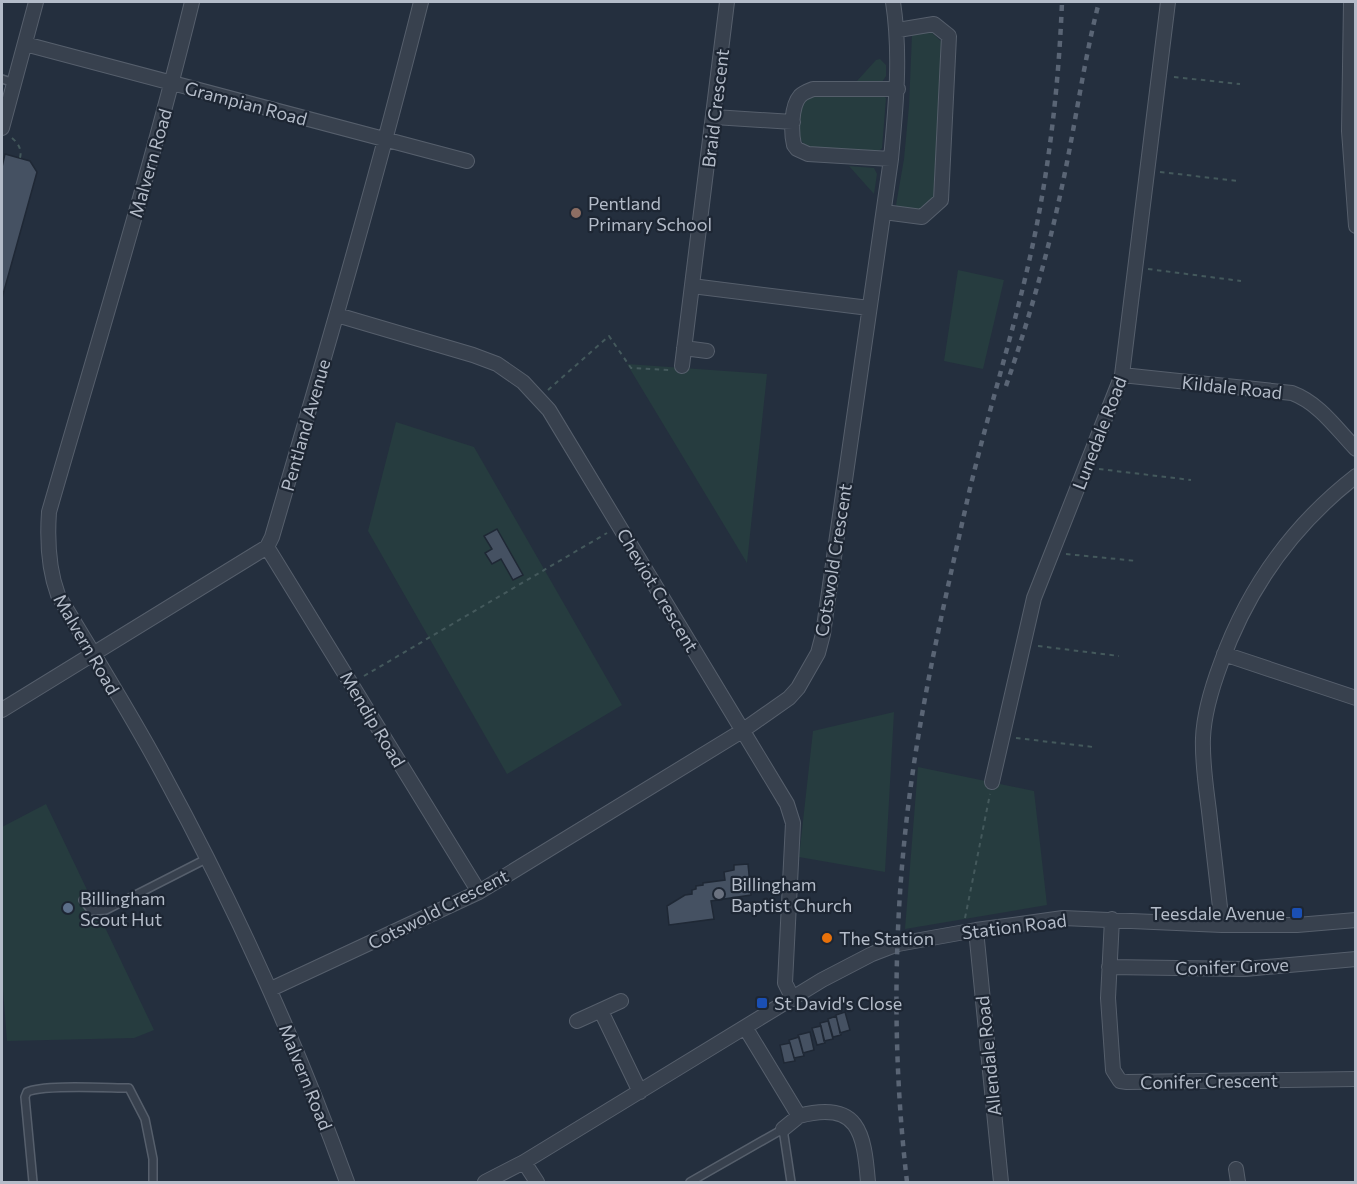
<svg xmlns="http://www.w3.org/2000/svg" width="1357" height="1184" font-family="Commissioner,sans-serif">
<rect width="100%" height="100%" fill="#242f3e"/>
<path fill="#263c3f" d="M930 31 943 43 937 201 918 213 899 209 896 205 904 159 909 106 912 34Z
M880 59 886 65V76L882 82 857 81 876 60Z
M819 94H881L886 98 882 148 879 151 808 149C795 138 798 118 802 103L809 97Z
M849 166 874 168 877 174 874 194Z
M958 270 1004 280 983 369 944 361Z
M627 364 767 374 747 563Z
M396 422 474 447 622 705 507 774 368 531Z
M894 712 885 872 799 857 813 731Z
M918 767 1034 791 1047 905 905 929Z
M46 804 154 1030 134 1038 7 1041 2 977V827Z"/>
<path fill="#455162" stroke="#1f2835" stroke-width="1.5" d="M5 154 30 161 37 172 2 298V167Z
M497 529 523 575 513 580 501 559 492 564 485 553 492 549 484 536Z
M748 864 751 895 711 901 714 919 669 925 667 906 685 895 692 894V890L696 889V886L703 885V883L725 880 724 872 734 870V865Z
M845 1012 850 1030 840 1033 836 1015Z
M836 1016 841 1035 833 1037 828 1019Z
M828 1021 833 1039 824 1041 820 1023Z
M821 1026 825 1043 817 1045 812 1028Z
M810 1032 814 1050 803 1053 798 1035Z
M799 1037 804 1056 794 1058 789 1040Z
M790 1043 795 1061 784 1063 780 1045Z"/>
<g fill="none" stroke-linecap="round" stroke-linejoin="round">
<defs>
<path id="lane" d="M2 79 14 83
M83 900 92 911 106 910 208 858
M33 1182 25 1097 27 1092C42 1084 109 1088 129 1088L145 1119 153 1159V1182
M690 1182 783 1129 791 1182"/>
<path id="street" d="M192 2C150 173 98 342 49 512 47 541 48 568 58 595 93 654 130 712 162 772 234 904 296 1041 347 1182
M1351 2 1349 131 1356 226
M25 44 467 161
M714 117 793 122
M2 128 36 2
M891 159 808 154 797 149 794 145C791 133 791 106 800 96 804 92 808 91 813 89H898
M884 212 922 217 941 200 949 36 934 24 898 30
M692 286 869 308
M337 315 473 355 497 364 523 382 549 410 787 804 793 823 785 983 793 999
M684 348 707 351
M682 366 727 2
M1122 375 1292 393C1319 403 1336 428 1356 449
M267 547 479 892
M1224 654 1356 698
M2 710 267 547 272 537C324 359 376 181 421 2
M992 782 1034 598 1122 375 1168 2
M1112 919 1108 998 1113 1070 1120 1081 1127 1082 1356 1079
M1222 925C1218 887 1213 849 1209 811 1206 787 1202 762 1203 738 1204 712 1212 687 1221 663 1248 588 1293 525 1356 476
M976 930 1001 1182
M1109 967 1245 969 1356 959
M271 989 479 892 742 731 789 698 798 688 818 653 823 634 891 159C896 106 901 54 893 2
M601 1011 640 1092
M577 1021 621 1001
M745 1027 799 1116C859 1100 864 1133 868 1182
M783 1129 799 1116
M524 1162 537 1182
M1236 1169 1238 1182
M485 1182 524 1162 822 980 872 954 898 944 976 930 1063 918 1222 925H1297L1356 920"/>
</defs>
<use href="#lane" stroke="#565f6c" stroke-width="10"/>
<use href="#street" stroke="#565f6c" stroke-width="16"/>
<path stroke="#44595c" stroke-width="2" stroke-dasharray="4.5 4.5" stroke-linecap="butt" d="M1174 77 1240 84
M12 138C19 144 22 150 20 158
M1160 172 1238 181
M1148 269 1241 281
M548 390 609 336 631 368 670 370
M1099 469 1191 480
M1066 554 1137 561
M1038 646 1119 656
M364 676 607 533
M1016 738 1093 747
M965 918 990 794"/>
<use href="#lane" stroke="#38414e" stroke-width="7"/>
<use href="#street" stroke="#38414e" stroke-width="14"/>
<path stroke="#5a6575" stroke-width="4.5" stroke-dasharray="6 6" stroke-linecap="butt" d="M1006 386C1028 322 1047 257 1061 191 1075 128 1083 64 1099 2
M907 1182C892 1054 893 921 910 792 923 693 946 595 968 497 989 407 1018 319 1036 229 1051 153 1059 78 1062 2"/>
</g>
<circle fill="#8d6e63" stroke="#1d2633" stroke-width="2" cx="576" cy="213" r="6"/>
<circle fill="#6b7280" stroke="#1d2633" stroke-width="2" cx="719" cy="894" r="6"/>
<circle fill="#5c6f8a" stroke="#1d2633" stroke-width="2" cx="68" cy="908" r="6"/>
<g fill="#1a4fb4" stroke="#1d2633" stroke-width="2">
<rect x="1291" y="907" width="12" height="12" rx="3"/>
<rect x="756" y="997" width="12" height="12" rx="3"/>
</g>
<circle fill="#e8710a" stroke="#1d2633" stroke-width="2" cx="827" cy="938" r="6"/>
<g text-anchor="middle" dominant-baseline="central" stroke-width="4.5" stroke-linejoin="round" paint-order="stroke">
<g font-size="18" fill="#b4bcc9" stroke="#1d2633">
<text transform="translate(246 103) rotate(15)">Grampian Road</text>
<text transform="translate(715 108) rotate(-83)">Braid Crescent</text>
<text transform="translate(150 163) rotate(-74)">Malvern Road</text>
<text transform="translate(1232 387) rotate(6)">Kildale Road</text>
<text transform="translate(305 425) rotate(-74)">Pentland Avenue</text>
<text transform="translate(1099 433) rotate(-69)">Lunedale Road</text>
<text transform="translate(833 560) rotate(-81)">Cotswold Crescent</text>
<text transform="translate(658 590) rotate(59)">Cheviot Crescent</text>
<text transform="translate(87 644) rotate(60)">Malvern Road</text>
<text transform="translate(373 719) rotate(59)">Mendip Road</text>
<text transform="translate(438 909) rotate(-27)">Cotswold Crescent</text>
<text transform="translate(1014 926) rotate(-7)">Station Road</text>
<text transform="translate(1232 966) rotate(-2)">Conifer Grove</text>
<text transform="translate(988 1056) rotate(-96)">Allendale Road</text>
<text transform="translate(306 1077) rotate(68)">Malvern Road</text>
<text transform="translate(1209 1081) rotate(-1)">Conifer Crescent</text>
</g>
<g font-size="18" fill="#b4bcc9" stroke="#1d2633" text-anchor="start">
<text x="588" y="203">Pentland<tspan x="588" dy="21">Primary School</tspan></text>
<text x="731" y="884">Billingham<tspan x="731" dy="21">Baptist Church</tspan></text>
<text x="80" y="898">Billingham<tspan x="80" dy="21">Scout Hut</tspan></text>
<text x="1285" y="913" text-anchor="end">Teesdale Avenue</text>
<text x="839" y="938">The Station</text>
<text x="774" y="1003">St David's Close</text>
</g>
</g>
<rect width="1357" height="1184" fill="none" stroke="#b4bcc9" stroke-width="6"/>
</svg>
